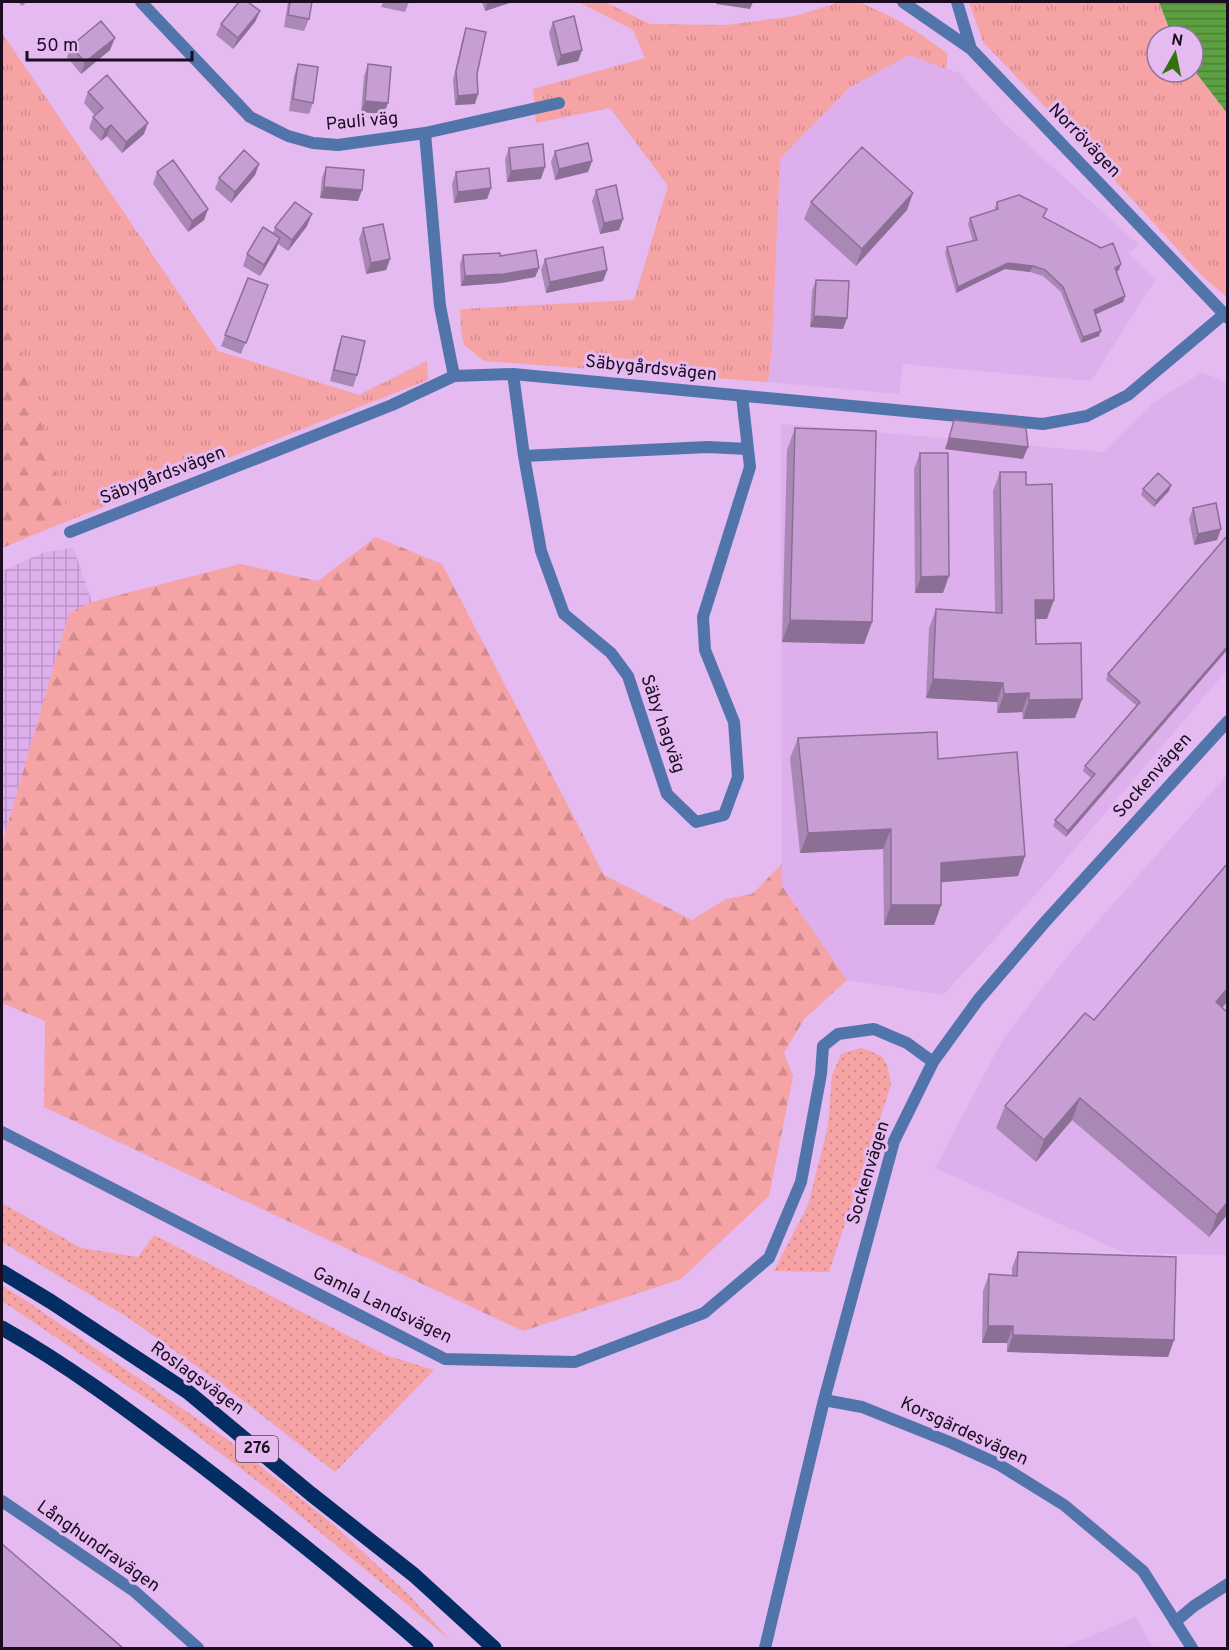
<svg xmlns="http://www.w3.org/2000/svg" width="1229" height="1650" font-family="Overpass,sans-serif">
<defs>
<pattern id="industrial-grid" width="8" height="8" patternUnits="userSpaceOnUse" patternTransform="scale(1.5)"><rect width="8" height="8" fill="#ddafec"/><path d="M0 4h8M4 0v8" fill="none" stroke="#bd95ca"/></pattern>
<pattern id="grass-dots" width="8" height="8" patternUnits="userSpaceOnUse" patternTransform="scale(1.5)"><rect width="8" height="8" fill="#f5a3a5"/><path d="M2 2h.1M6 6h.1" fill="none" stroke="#d18b8e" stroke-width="1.8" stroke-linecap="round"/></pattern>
<pattern id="forest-firs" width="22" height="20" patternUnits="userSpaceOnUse" patternTransform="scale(1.5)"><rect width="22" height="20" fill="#f5a3a5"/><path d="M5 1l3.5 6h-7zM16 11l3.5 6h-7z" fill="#d18b8e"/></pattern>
<pattern id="park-tufts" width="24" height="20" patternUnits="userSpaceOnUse" patternTransform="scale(1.5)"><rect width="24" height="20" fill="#f5a3a5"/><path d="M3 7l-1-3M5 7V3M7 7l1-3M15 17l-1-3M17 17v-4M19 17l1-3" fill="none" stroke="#d18b8e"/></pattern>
<pattern id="water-rules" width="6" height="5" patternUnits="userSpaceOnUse" patternTransform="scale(1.5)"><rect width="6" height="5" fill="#5da042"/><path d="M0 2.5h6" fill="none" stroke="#4c8137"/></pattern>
</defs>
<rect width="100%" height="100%" fill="#e4baf1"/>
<path fill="#ddafec" d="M909 55 959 73 1005 124 1139 245 1128 253 1155 280 1091 381 903 364 899 394 768 382 772 348 780 159 849 88Z
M1202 372 1227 383V670L1038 892 943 995 847 980 782 886 781 424 1103 452 1152 404Z
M1227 775V1255L1125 1253 935 1168 1003 1039 1068 955Z
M1136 1617 1153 1648H1062Z"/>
<path fill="url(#industrial-grid)" d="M73 547 92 602 69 613 5 833 2 823V571L45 552 62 550Z"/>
<path fill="url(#grass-dots)" d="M861 1048C887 1056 887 1059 891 1085L829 1272 774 1271 808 1205 828 1126 832 1076 841 1054Z
M2 1203 81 1248 138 1257 154 1235 385 1355 434 1370 335 1472 224 1386 127 1317 2 1242Z
M2 1286 24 1299 228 1440 335 1526 409 1595 449 1639 269 1490 166 1412 2 1301Z"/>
<path fill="url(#forest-firs)" d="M2 289 70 520 2 548Z
M376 537 442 564 604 875 692 920 726 899 752 894 782 864V886L847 980 804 1019 784 1053 793 1076 769 1196 681 1279 523 1331 44 1107 45 1021 2 1003V844L69 613 92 602 240 564 318 581Z"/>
<path fill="url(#park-tufts)" d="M579 2H605L650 24 727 25 795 16 840 2H859L894 18 919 33 948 54 946 69 909 55 849 88 780 159 772 348 768 382 484 361 464 345 461 331 460 309 634 300 668 186 610 108 536 123 533 89 645 58 633 30Z
M969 2H1159L1172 36H1157V72H1193V69L1227 113V297L1203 277 1096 160 983 42Z
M2 33 218 351 359 395 427 361 428 380 70 520 2 290Z"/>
<path fill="url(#water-rules)" d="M1159 2H1227V113L1193 69V36H1172Z"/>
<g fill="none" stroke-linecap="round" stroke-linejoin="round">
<path stroke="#5175aa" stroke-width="12" d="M141 2 250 117 288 136 313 143 338 145 425 133 559 103
M903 2 971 49 1228 318
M957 2 971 49
M425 133 440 306 454 376
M513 374 524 456 541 551 564 614 611 653 628 676 667 794 696 822 724 815 738 777 734 722 705 650 703 617 750 467 742 396
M524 456 707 447 748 449
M70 532 392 405 454 376 513 374 1043 424 1087 416 1128 395 1223 315
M2 1132 445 1359 575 1362 704 1313 769 1258 801 1182 821 1074 823 1046 838 1034 874 1029 907 1043 933 1062
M2 1501 134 1591 198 1648
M1175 1622 1194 1606 1228 1584"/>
<path stroke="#5175aa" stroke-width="12" d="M824 1400 862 1407 952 1443 998 1464 1064 1505 1143 1571 1192 1648
M765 1648 824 1400 894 1141 933 1062 978 1000 1045 922 1228 721"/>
<path stroke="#042d63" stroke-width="15" d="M2 1272 50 1301 188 1392 311 1494 414 1575 494 1648
M2 1328C68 1365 129 1411 189 1456 270 1518 350 1581 426 1648"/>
</g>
<path fill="#aa88b6" d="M18 2H27L22 6Z
M288 2H312L309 19 304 31 284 27Z
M383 2H409L405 12 381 7Z
M482 2H512L485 11Z
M260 11 255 22 233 49 216 35 221 24Z
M553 22 582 50 578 61 557 66 549 33Z
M466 28 475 104 455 105 453 80 463 37Z
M71 46 110 50 81 74 67 57Z
M298 64 313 103 309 114 289 111 294 76Z
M368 64 384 114 361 112 364 76Z
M88 92 144 134 122 153 107 136 101 141 89 128 93 117 95 116 84 103Z
M509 148 541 179 507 182 505 159Z
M555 151 592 161 588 172 555 180 551 162Z
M259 164 255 175 231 203 215 189 219 178Z
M326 167 358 201 320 198 322 178Z
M157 172 208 209 204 220 188 232 153 184Z
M456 172 491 188 487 199 454 203 452 184Z
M596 190 623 219 619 230 600 234 592 201Z
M811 202 907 210 856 266 804 219Z
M997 202 1043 217 1119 270 1116 272 1125 296 1123 302 1095 314 1099 336 1081 343 1061 292 1043 276 1030 272 1005 269 956 293 945 253 947 247 973 241 968 224 970 218 995 210V207Z
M307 226 288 251 278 244 276 249 260 276 243 266 247 254 273 233 275 227Z
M363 228 390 259 386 270 366 274 359 239Z
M463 255 500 256 539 268 535 277 501 283 461 286 460 264Z
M545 259 607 270 603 281 546 293 541 270Z
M248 278 268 285 241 354 221 346Z
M816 280 847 318 843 329 810 327 812 291Z
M342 336 357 375 353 387 330 381 338 347Z
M954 420 1023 459 945 449Z
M795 428 872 622 864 644 782 642 787 450Z
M920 453 943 593H915L914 469Z
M1000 472 1026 485 1047 619H1035L1036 644 1082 699 1075 718 1023 719 1022 712 997 713V702L926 698 929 628 936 609 995 612 993 491Z
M1171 485 1169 491 1154 507 1141 495 1143 489Z
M1193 508 1217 540 1194 545 1189 519Z
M1227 650 1066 837 1053 826 1055 820 1091 778 1083 771 1085 766 1137 706 1106 680 1108 674Z
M798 738 938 759 1025 856 1018 876 941 882V905L934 925H884L883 849 800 853 790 758Z
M1227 1002 1222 1008 1227 1012V1215L1209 1237 1072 1120 1036 1162 996 1128 1005 1106 1094 1020Z
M1018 1252 1174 1340 1168 1357 1007 1352V1343H982L983 1291 989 1274 1012 1275V1268Z"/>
<path fill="#8b6f94" d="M488 2H512L485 11Z
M717 2H753L750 9 716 4Z
M260 11 255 22 233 49 238 38Z
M115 38 110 50 81 74 85 62Z
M582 50 578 61 557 66 561 55Z
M478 94 475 104 455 105 458 96Z
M365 101 388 103 384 114 361 112Z
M148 123 144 134 122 153 126 142Z
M111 125 107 136 101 141 105 130Z
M592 161 588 172 555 180 559 169Z
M259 164 255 175 231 203 235 192Z
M545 167 541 179 507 182 511 171Z
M324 187 362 190 358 201 320 198Z
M491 188 487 199 454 203 458 192Z
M913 193 907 210 856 266 862 249Z
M208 209 204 220 188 232 192 221Z
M312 214 307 226 288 251 292 240Z
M623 219 619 230 600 234 604 223Z
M280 238 276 249 260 276 264 265Z
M390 259 386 270 366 274 371 263Z
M1008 263 1033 266 1030 272 1005 269 956 293 958 287Z
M1121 264 1119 270 1113 274 1115 268Z
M539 268 535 277 501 283 461 286 465 276Z
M607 270 603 281 546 293 550 282Z
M1125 296 1123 302 1092 316 1094 310Z
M814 316 847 318 843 329 810 327Z
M1101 331 1099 336 1081 343 1083 337Z
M949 438 1028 447 1023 459 945 449Z
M1171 485 1169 491 1154 507 1156 501Z
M1221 529 1217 540 1194 545 1198 534Z
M949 576 943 593H915L921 577Z
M1035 600H1054L1047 619H1028Z
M790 620 872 622 864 644 782 642Z
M1227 647V650L1066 837 1068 831Z
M933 679 1003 683 997 702 926 698Z
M1029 693 1022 712 997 713 1004 694Z
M1082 699 1075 718 1023 719 1029 700Z
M891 829 883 849 800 853 808 833Z
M1025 856 1018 876 933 883 941 863Z
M891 905H941L934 925H884Z
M1227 989V1002L1208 1024 1216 1002Z
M1080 1098 1072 1120 1036 1162 1044 1140Z
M1227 1203V1215L1209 1237 1217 1215Z
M988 1326H1013L1007 1343H982Z
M1013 1335 1174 1340 1168 1357 1007 1352Z"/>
<path fill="#c69ed4" stroke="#8b6f94" stroke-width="1.5" d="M239 2H248L260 11 238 38 221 24Z
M290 2H312L309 19 288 15Z
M574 16 582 50 561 55 553 22Z
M101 21 115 38 85 62 71 46Z
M466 28 486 32 477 74 478 94 458 96 456 71Z
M298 64 318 67 313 103 293 99Z
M368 64 391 67 388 103 365 101Z
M107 75 148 123 126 142 111 125 105 130 93 117 103 108 88 92Z
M588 143 592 161 559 169 555 151Z
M543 144 545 167 511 171 509 148Z
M862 147 913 193 862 249 811 202Z
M244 150 259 164 235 192 219 178Z
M173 160 208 209 192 221 157 172Z
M326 167 364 170 362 190 324 187Z
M489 168 491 188 458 192 456 172Z
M616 185 623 219 604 223 596 190Z
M1019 195 1047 209 1043 217 1101 248 1113 243 1121 264 1115 268 1125 296 1094 310 1101 331 1083 337 1063 287 1045 270 1033 266 1008 263 958 287 947 247 977 240 970 218 998 209 997 202Z
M295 202 312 214 292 240 275 227Z
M383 224 390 259 371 263 363 228Z
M263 227 280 238 264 265 247 254Z
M603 247 607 270 550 282 545 259Z
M536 250 539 268 504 274 465 276 463 255 500 253V256Z
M248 278 268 285 246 343 225 335Z
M816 280 849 281 847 318 814 316Z
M342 336 365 341 357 375 334 370Z
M954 420 1026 428 1028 447 949 438Z
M795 428 876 431 872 622 790 620Z
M920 453H948L949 576 921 577Z
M1000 472H1026V485L1052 484 1054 600H1035L1036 644 1081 643 1082 699 1029 700V693L1004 694 1003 683 933 679 936 609 1002 613Z
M1158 473 1171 485 1156 501 1143 489Z
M1216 503 1221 529 1198 534 1193 508Z
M1227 536V647L1068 831 1055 820 1095 774 1085 766 1140 702 1108 674Z
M937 732 938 759 1017 752 1025 856 941 863V905H891V829L808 833 798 738Z
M1227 864V989L1216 1002 1227 1012V1203L1217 1215 1080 1098 1044 1140 1005 1106 1085 1013 1094 1020Z
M1018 1252 1176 1257 1174 1340 1013 1335V1326H988L989 1274 1017 1276Z
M2 1544 123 1648H2Z"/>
<g text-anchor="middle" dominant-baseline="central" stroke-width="6" stroke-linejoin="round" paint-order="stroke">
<rect fill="#e4baf1" stroke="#57405e" stroke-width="1.5" x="236" y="1436" width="42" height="26" rx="4.5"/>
<g font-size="16" font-weight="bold" fill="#1b0c1f">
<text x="257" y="1449">276</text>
</g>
<g font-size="18" fill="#1b0c1f" stroke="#e4baf1">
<text transform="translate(362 122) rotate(-5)">Pauli väg</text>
<text transform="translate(1084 141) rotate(46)">Norrövägen</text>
<text transform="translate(651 369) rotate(6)">Säbygårdsvägen</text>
<text transform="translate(163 476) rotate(-21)">Säbygårdsvägen</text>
<text transform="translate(662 724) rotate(71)">Säby hagväg</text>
<text transform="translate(1153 776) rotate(-48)">Sockenvägen</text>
<text transform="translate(869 1173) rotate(-73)">Sockenvägen</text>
<text transform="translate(382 1306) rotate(26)">Gamla Landsvägen</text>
<text transform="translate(197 1379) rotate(36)">Roslagsvägen</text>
<text transform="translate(964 1432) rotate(25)">Korsgärdesvägen</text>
<text transform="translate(98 1547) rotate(35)">Långhundravägen</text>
</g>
</g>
<rect width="1229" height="1650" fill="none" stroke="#1b0c1f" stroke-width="6"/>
<g transform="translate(1175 54) rotate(9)"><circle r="28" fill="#e4baf1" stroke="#94749d" stroke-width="1.5"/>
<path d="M0-4.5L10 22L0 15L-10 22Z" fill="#33730f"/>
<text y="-9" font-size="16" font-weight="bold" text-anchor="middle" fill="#1b0c1f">N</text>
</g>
<path d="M27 51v9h165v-9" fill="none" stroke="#1b0c1f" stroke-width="3"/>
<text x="36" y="51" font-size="18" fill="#1b0c1f" stroke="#e4baf1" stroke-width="4.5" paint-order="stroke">50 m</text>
</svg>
